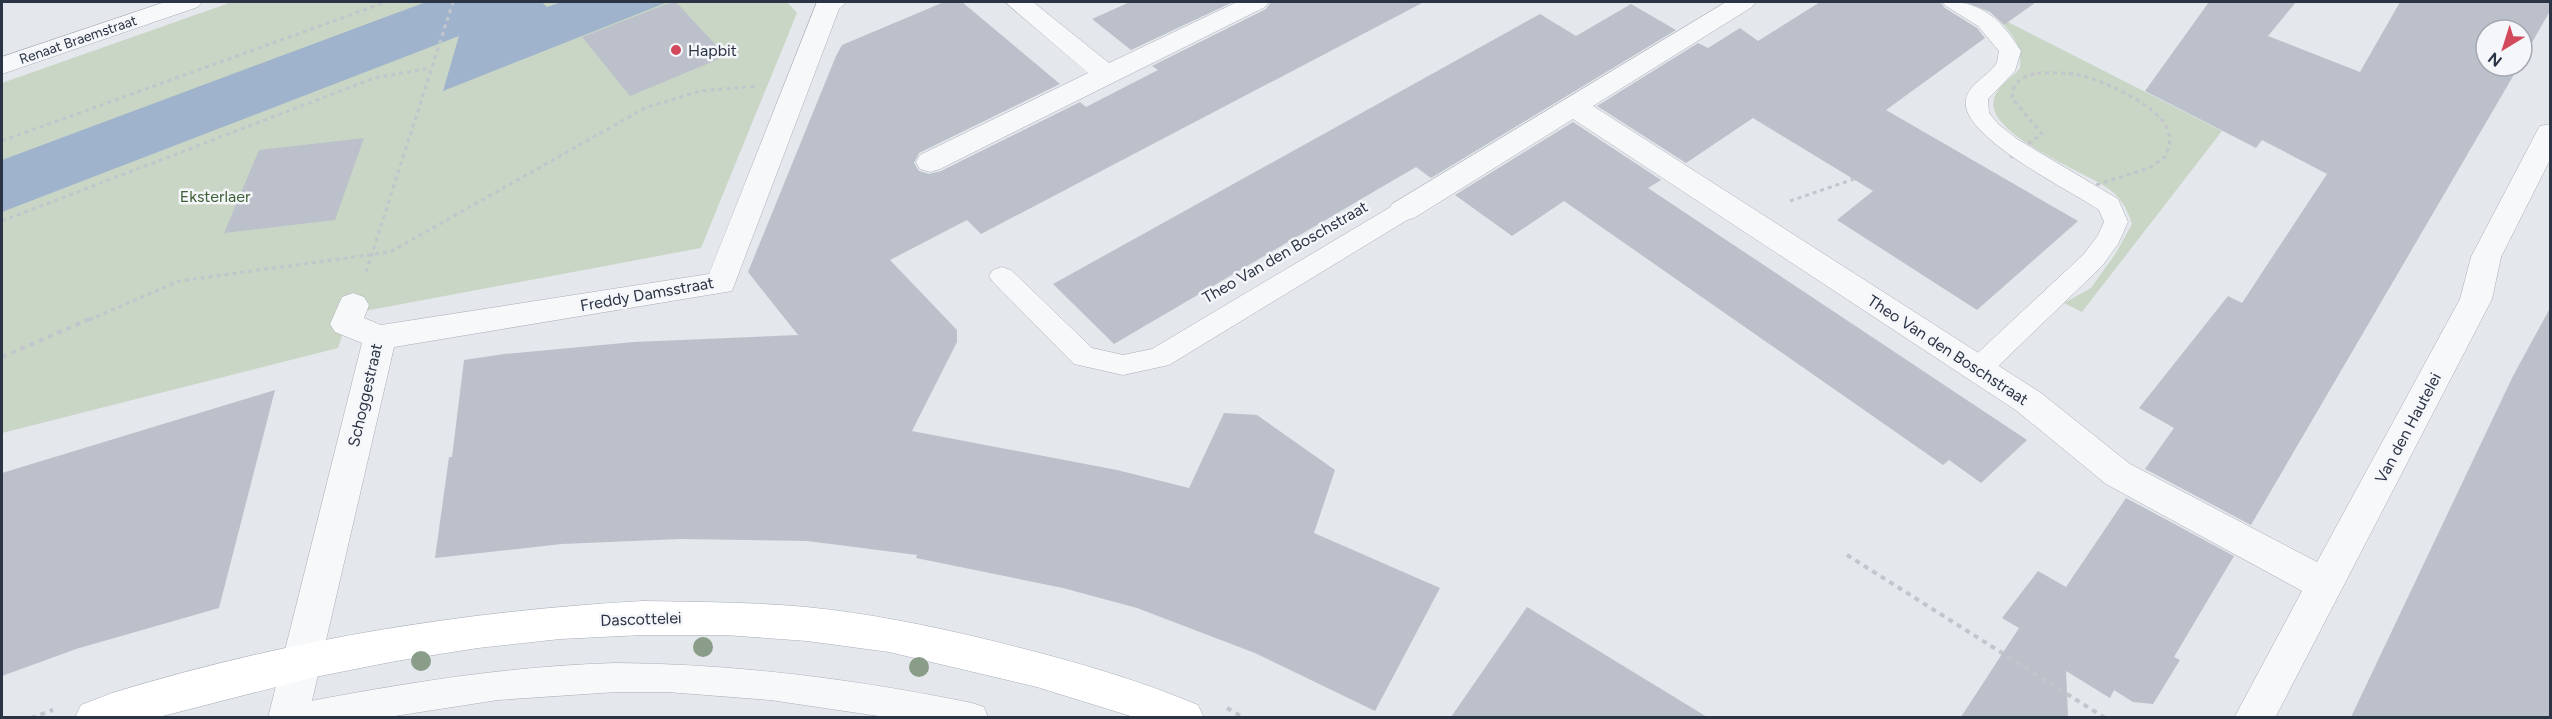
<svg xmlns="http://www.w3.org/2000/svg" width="2552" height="719" font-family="Figtree,sans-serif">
<rect width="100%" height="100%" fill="#e4e7ec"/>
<path fill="#c9d6c5" d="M232 2H787L797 13 701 248 349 314 338 348 2 433V83Z
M2000 18 2222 131 2082 312 2064 303 2091 288 2116 253 2132 224C2127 208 2120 196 2106 187 2082 171 1984 133 1994 99 1997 86 2012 78 2020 68 2022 42 2012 38 2000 18Z"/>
<path fill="#9fb4cc" d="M426 2H542L547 7 561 2H668L443 91 459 36 2 212V160Z"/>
<path fill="#bbc0ca" d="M672 2H676L726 56 630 96 582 37Z
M944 2H962L1060 84 919 153 914 163 919 171 929 174 941 171 1080 102 1086 107 1158 70 1152 66 1266 9 1271 2H1424L981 234 967 220 890 260 957 330V342L912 431 1117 470 1189 488 1224 413 1257 415 1335 470 1314 533 1440 588 1375 711 1255 653 1137 608 1063 588 916 558 917 555 807 541 680 539 562 544 435 558 449 457H452L464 360 504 354 634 342 798 335 748 272 836 56 842 45Z
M1130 2H1233L1131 50 1092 19Z
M1820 2H1940L1945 8 1977 28 1985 38 1886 110 2078 221 1977 310 1837 220 1873 191 1753 118 1686 163 1597 106 1698 43 1708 48 1740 28 1758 41Z
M1965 2H2036L2004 25 1990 12Z
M2209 2H2296L2268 36 2360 72 2400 2H2550V11L2522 60V30H2486V66H2519L2251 525 2145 469 2174 428 2139 408 2228 296 2242 303 2327 174 2262 140 2256 148 2145 91Z
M1631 4 1676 30 1431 178 1416 167 1114 344 1053 284 1540 14 1576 36Z
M1573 122 1661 180 1648 188 2027 440 1981 483 1949 460 1943 465 1564 201 1512 236 1455 195Z
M364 138 335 220 224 233 259 150Z
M2550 308V717H2351L2513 376Z
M275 390 219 608 76 649 2 676V473Z
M2126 498 2234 556 2174 657 2180 660 2153 704 2133 702 2114 690 2110 698 2066 671 2068 717H1961L2019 628 2002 618 2038 571 2066 587Z
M1527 607 1707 717H1451Z"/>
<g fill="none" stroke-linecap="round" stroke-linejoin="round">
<defs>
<path id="lane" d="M1942 2C1982 0 2001 20 2021 51L2015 71 1988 99 1989 113 1998 124 2017 139 2118 199 2128 222 2118 244 2102 266 1988 376 1978 379 1968 376 1964 369 1968 362 2084 254 2098 235 2104 222 2099 210C2070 190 1958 136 1966 99 1969 84 1988 76 1996 64 1998 61 1998 55 1999 51L1978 26 1946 6Z
M1403 203 1412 205 1415 211 1412 217 1169 365 1123 375 1074 364 993 282 989 276 993 270 1002 267 1011 270 1092 348 1123 355 1152 349 1394 205Z
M616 663C736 664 854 679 972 703L984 707 988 718H892L770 700 667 692H616L498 700 382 718H284L288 707 300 703C405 683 509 666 616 663Z"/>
<path id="street" d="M165 2H202L198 7 2 74V57Z
M817 2H847L839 9 732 291 394 347 308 718H268L362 343 335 332 330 324 342 297 353 293 364 297 369 305 364 318 381 325 709 274Z
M1005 2H1033L1109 63 1237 2H1269L1265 7 940 169 930 172 920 169 916 162 920 155 1088 73Z
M1726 2H1756L1752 7 1593 106 2041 393 2130 464 2317 562 2460 299 2471 257 2536 133 2540 126 2550 124V160L2501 257 2492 299 2275 718H2234L2302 591 2106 484 2017 411 1573 119 1414 218 1403 221 1392 218 1388 211 1392 204Z"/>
<path id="secondary" d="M643 601C697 602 752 602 806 607 867 613 926 625 985 639 1058 657 1129 676 1198 705L1204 718H1137L1037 687 889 652 807 641 725 635H643L560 639 478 648 396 661 315 677 155 718H75L81 705 112 693C284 640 463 611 643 601Z"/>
</defs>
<use href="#lane" stroke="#a9aeb7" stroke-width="1"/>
<use href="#street" stroke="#a9aeb7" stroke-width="1"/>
<use href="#secondary" stroke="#a9aeb7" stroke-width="1"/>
<path stroke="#c2c5cb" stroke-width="3" stroke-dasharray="4 4" stroke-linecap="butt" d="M2037 73C2051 73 2065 72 2079 75 2103 80 2165 108 2169 134 2171 142 2168 150 2165 157L2149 168 2077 191 2011 156 2042 134 2012 98C2013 81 2022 77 2037 73Z
M2 141 386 2
M1790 201 1854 179
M2 221 374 78 431 68
M366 272 453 2
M89 320 179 281 390 252 645 108 700 91 758 86"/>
<path stroke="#c2c5cb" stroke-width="4" stroke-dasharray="5 5" stroke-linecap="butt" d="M2 357 92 318
M1847 555 2105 718
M1227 708 1244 718
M31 718 53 710"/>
<use href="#lane" fill="#f7f8fa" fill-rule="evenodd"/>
<use href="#street" fill="#f7f8fa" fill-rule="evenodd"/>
<use href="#secondary" fill="#fff" fill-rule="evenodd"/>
</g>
<g fill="#899d89">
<circle cx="703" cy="647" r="10"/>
<circle cx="421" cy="661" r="10"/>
<circle cx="919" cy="667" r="10"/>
</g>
<circle fill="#d1495b" stroke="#f4f6f9" stroke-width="2" cx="676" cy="50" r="6"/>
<g text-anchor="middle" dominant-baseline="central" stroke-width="5" stroke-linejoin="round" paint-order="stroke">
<g font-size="14" fill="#2b3445" stroke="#f4f6f9">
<text transform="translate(78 40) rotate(-19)">Renaat Braemstraat</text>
</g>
<g font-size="16" fill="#2b3445" stroke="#f4f6f9" text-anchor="start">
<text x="688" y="50">Hapbit</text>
</g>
<g font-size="16" fill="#3f6138" stroke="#f4f6f9">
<text x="215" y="196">Eksterlaer</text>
</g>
<g font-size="16" fill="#2b3445" stroke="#f4f6f9">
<text transform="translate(1285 252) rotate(-30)">Theo Van den Boschstraat</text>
<text transform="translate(647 294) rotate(-10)">Freddy Damsstraat</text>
<text transform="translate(1948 350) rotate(33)">Theo Van den Boschstraat</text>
<text transform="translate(365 395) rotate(-77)">Schoggestraat</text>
<text transform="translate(2408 428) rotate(-62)">Van den Hautelei</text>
<text transform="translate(641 619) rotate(-2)">Dascottelei</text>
</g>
</g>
<rect width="2552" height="719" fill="none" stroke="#2b3445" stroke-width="6"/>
<g transform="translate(2504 48) rotate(218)"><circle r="28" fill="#f4f6f9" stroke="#a4a8b1" stroke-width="1.5"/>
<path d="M0-4.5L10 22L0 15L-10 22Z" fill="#d1495b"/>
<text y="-9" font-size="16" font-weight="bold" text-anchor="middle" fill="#2b3445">N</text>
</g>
</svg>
